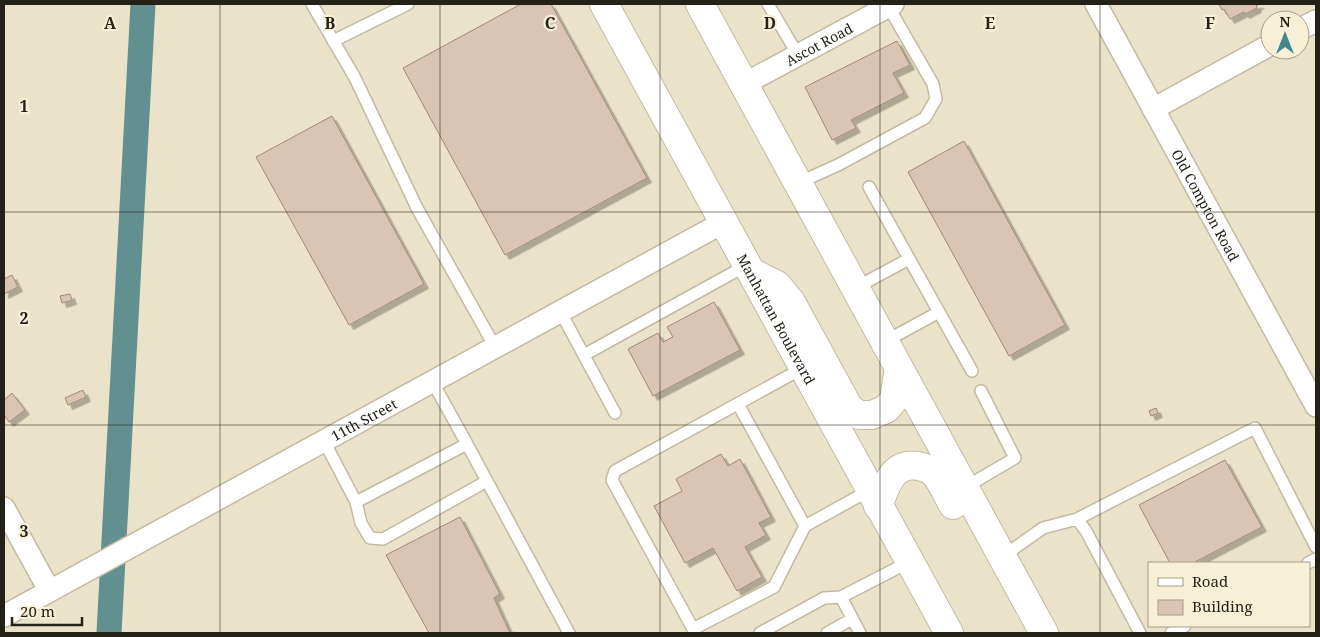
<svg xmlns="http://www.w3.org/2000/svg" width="1320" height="637" font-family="'Noto Serif',serif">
<defs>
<filter id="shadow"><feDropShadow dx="4.5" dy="4.5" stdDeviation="0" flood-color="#0004"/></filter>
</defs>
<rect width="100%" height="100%" fill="#ebe3c9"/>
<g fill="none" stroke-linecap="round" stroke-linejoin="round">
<path stroke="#628f8f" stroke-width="25" d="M109 633 143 4"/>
</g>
<path fill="#d9c5b1" stroke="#9e8a78" filter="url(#shadow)" d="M521 4H551L647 178 505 255 403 68Z
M1219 4H1260L1256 6 1257 8 1245 14 1244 12 1230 19 1224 9 1222 10Z
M897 41 910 65 893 73 904 93 851 120 856 128 832 140 805 87Z
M332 116 424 284 349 325 256 157Z
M964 141 1065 325 1009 356 908 172Z
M12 275 18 287 4 294V279Z
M70 294 72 300 62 303 60 296Z
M714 302 740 350 653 396 628 349 658 333 663 342 673 337 667 327Z
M83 390 86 397 68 405 65 398Z
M12 393 25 410 9 422 4 415V400Z
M1156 408 1158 413 1151 416 1149 411Z
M721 454 728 466 740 459 771 517 759 523 766 535 745 547 762 577 737 591 713 548 685 563 654 506 682 491 676 479Z
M1225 460 1262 527 1193 563H1170L1139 505Z
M460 517 500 594 494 598 510 633 515 632 516 633H429L386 555Z"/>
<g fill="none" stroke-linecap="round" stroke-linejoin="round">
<defs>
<path id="lane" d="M312 4 355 78 417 208 495 347
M768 4 798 55
M333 41 408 4
M798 183 838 165 925 118 936 99 933 84 888 6
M869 187 972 371
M855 288 909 259
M560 311 615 413
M884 342 939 312
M584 355 747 265
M803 368 615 471 612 480 693 629 774 587 805 526 870 490
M432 381 467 444
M738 404 805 526
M324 441 356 502 467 444 569 633
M964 488 1015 458 981 391
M356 502 361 523 370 538 383 539 487 481
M1077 519 1255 428 1316 547
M1002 557 1043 528 1077 519 1086 531 1140 633
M1308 563 1316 559
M760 633 824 598 841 597
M827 633 852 619
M860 633 841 597 909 562
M1171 633 1185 626"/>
<g id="street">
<path id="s1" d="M1096 4 1316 406"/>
<path d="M1300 29 1316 21"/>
<path id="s2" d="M744 84 893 4"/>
<path d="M1153 109 1270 45"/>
<path d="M4 508 49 590"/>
<path id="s3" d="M4 616 724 222"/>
</g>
<g id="secondary">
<path id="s4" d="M604 4 949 633"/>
<path d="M700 4 1044 633"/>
<path d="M757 275 777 285 791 302 849 408 859 415H872L886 409 894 400 899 368"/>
<path d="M878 506C886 487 891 462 918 466 924 467 930 469 935 474 942 482 947 495 953 505"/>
</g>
</defs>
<use href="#lane" stroke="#c2baa2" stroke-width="14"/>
<use href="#street" stroke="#c2baa2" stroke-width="24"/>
<use href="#secondary" stroke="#c2baa2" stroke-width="30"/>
<use href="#lane" stroke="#fff" stroke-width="11"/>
<use href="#street" stroke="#fff" stroke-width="21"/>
<use href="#secondary" stroke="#fff" stroke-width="28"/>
</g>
<path fill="none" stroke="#242118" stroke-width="1" stroke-opacity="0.55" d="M220 4V633M440 4V633M660 4V633M880 4V633M1100 4V633M4 212H1316M4 425H1316"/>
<g text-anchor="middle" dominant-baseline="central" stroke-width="4.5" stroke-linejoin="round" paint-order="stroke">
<g font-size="14" fill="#242118" stroke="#f8f0d6">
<text stroke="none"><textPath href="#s2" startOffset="85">Ascot Road</textPath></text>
<text stroke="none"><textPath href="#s1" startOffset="229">Old Compton Road</textPath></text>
<text stroke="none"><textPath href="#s4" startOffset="359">Manhattan Boulevard</textPath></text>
<text stroke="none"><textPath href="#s3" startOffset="410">11th Street</textPath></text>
</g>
</g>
<g font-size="16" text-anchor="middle" font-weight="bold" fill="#242118" stroke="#f8f0d6" stroke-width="4.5" stroke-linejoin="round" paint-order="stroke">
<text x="110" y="29">A</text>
<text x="330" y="29">B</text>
<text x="550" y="29">C</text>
<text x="770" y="29">D</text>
<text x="990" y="29">E</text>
<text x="1210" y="29">F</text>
<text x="24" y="112">1</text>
<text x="24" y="324">2</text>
<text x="24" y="537">3</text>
</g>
<rect width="1320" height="637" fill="none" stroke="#242118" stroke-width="10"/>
<rect x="1148" y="562" width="162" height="65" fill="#f8f0d6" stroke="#a39d8a"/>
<rect x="1158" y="578" width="25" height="8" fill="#ffffff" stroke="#a39d8a"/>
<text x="1192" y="587" font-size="15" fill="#242118">Road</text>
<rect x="1158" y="600" width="25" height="15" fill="#d9c5b1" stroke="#a39d8a"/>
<text x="1192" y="612" font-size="15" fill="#242118">Building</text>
<g transform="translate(1285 35)"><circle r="24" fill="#f8f0d6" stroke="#a39d8a"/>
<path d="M0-4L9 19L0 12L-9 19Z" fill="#41898e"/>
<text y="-8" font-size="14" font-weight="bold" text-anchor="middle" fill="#242118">N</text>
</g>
<path d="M12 617v8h70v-8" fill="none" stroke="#242118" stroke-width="2.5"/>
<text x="20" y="617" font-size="15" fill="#242118" stroke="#f8f0d6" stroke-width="4" paint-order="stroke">20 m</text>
</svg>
